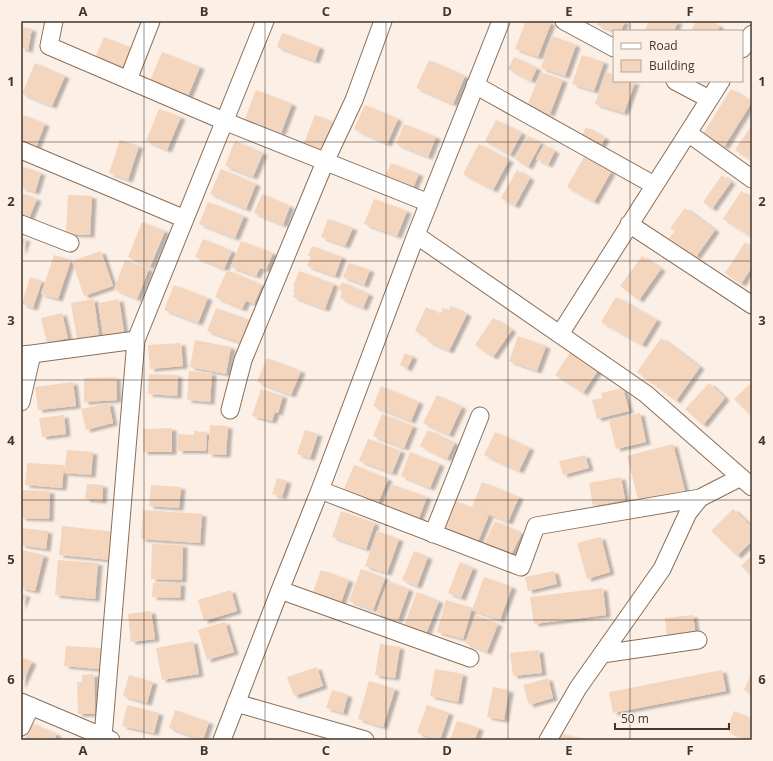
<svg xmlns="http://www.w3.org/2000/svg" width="773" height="761" font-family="'Open Sans',sans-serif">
<defs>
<filter id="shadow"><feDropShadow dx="4.5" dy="2.5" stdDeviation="1" flood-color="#0004"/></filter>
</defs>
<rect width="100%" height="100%" fill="#fcefe5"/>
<path fill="#f4d5bd" filter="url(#shadow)" d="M526 21H546L551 23 538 57 515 49Z
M599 21H625L621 31H614L597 25Z
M649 21H678L674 31H644Z
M696 21H709L720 26 717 31H691Z
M21 27 32 29 28 50 21 48Z
M282 33 320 47 315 61 277 47Z
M552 36 576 45 565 76 541 68Z
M104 37 134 49 126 68 96 56Z
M162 52 200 67 188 96 150 81Z
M582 55 604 62 594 91 572 84Z
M514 57 537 68 531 81 508 69Z
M429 60 465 76 453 104 416 88Z
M35 63 65 76 52 106 22 94Z
M541 72 563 80 550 114 527 106Z
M606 72 614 75V81L635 82 624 113 595 104Z
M731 89 752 102 724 147 703 134Z
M256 90 292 104 281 133 245 119Z
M365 105 398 119 387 144 354 129Z
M159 109 181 117 167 150 146 141Z
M24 115 45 124 36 147 21 141V123Z
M315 115 334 122 323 150 304 143Z
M496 120 522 133 510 155 485 141Z
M404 124 436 137 428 157 396 144Z
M752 125V161L735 150Z
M586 127 605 138 601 146 582 135Z
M528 136 541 143 528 167 515 159Z
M120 140 139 146 128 180 109 173Z
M235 141 263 153 253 177 225 166Z
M479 144 509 160 493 190 463 174Z
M544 145 555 151 548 165 536 159Z
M584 157 611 172 594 202 567 187Z
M391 163 419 174 413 188 385 177Z
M21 166 41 173 35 192 21 187Z
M221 169 256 184 246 209 210 194Z
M517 170 530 178 515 206 501 198Z
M722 175 731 182 712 209 703 202Z
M741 191 752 198V236L751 237 723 219Z
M21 193 37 199 27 223 21 221Z
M262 194 290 206 283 225 254 213Z
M68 195 92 196 90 235 66 234Z
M374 199 407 211 397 236 364 224Z
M208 202 244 216 235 238 199 224Z
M685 208 715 230 696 257 669 238 675 231 670 228Z
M328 219 353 228 345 246 321 237Z
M142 222 165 231 150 267 128 257Z
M21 238 26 239 21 253Z
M203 239 232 251 224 269 195 257Z
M241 241 273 253 266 270 260 268 256 276 231 267Z
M745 242 752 247V267L741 284 725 273Z
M312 246 342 257 335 276 307 266 311 257 308 256Z
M101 251 113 286 84 296 72 261Z
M54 255 71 260 58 299 41 294Z
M642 256 661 269 639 300 620 286Z
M125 260 149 269 137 299 114 289Z
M349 263 370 270 364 285 343 277Z
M227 270 262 285 254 304 246 301 242 309 215 297Z
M299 271 334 284 325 309 293 297 295 292 293 291 295 286H293Z
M30 277 42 281 33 308 22 304Z
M342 282 369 294 363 308 340 298 342 291 338 289Z
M174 285 208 298 198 323 164 310Z
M616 297 657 320 642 345 601 322Z
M94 299 99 335 77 339 71 303Z
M119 299 124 332 104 336 98 303Z
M451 306 467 314 449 351 427 341 429 338 415 331 426 307 440 314 443 308 449 310Z
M216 308 249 320 241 343 207 331Z
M62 313 68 338 47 343 41 318Z
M493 318 512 330 493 357 475 345Z
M518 336 546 346 537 371 509 361Z
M661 338 700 367 676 401 637 372Z
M195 340 231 347 226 374 190 367Z
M181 343 183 366 150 369 148 345Z
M571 351 599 369 583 393 555 375Z
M405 353 413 357 407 369 400 365Z
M267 358 301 371 291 395 257 382Z
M189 371 212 373 210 402 187 400Z
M149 374 178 375 177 396 148 394Z
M116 377 117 400 84 402V378Z
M73 382 76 406 38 410 35 387Z
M752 382V417L734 399Z
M709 383 725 398 703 425 685 409Z
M381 386 419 402 411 421 373 406Z
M623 388 629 411 597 419 592 400 602 398 601 393Z
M261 389 283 396 278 413 275 412 272 421 252 416Z
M437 395 462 407 449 435 423 423Z
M109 403 113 423 86 430 81 409Z
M640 413 646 442 616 449 609 420Z
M382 414 413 426 404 448 373 436Z
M64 415 66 434 42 437 39 418Z
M210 425 228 426 226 455 208 454Z
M172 428V452H143V429Z
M305 430 318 434 310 458 297 454Z
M428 430 455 443 447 459 420 446Z
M194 431 207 432 206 451H178V434L194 435Z
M495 432 530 448 519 471 484 455Z
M368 439 401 451 392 473 359 461Z
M673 444 686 495 640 507 627 456Z
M67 450 93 452 91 475 64 473Z
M410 452 440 464 430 488 401 476Z
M585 455 589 468 563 475 559 461Z
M27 463 64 465 62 488 25 485Z
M354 465 388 479 378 503 344 489Z
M621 477 625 500 593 506 589 483Z
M277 478 287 481 282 497 272 494Z
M482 482 519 497 508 522 472 507Z
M87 484 103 485 102 501 85 499Z
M391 484 427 497 417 523 382 510Z
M151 485 181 487 179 508 149 506Z
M21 490 50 491 49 519 21 518Z
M456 501 489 515 477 544 444 530Z
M733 509 752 527V541L737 556 711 531Z
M143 510 202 514 200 543 141 539Z
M341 511 375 523 366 549 332 537Z
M495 521 522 533 510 557 484 545Z
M62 526 115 532 112 560 59 555Z
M21 528 48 531 46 549 21 545Z
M377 531 399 539 387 573 365 566Z
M601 537 610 572 587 579 577 543Z
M152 544 183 545 182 580 151 579Z
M21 550 44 555 35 591 21 588Z
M414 551 428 557 417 586 402 580Z
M752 555V577L741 566Z
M58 560 98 563 95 599 55 595Z
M460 562 473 568 461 598 448 593Z
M361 569 385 578 373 610 349 601Z
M321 570 349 580 340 605 312 595Z
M554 571 557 584 528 591 525 577Z
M484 577 512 587 500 620 472 610Z
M388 581 409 589 398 620 376 613Z
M153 583H181L180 598 152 597Z
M603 588 606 615 534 624 530 597Z
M231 590 237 611 204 621 198 600Z
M417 592 439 601 426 634 404 626Z
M21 593 26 595 21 607Z
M446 600 472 608 463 639 437 632Z
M151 611 155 639 131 642 128 614Z
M476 615 498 624 487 652 465 643Z
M693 615 696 637 667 640 665 618Z
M225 622 234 652 207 660 198 630Z
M193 641 199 674 162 680 156 648Z
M380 644 400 647 395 678 375 675Z
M66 646 101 648 99 669 64 666Z
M539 650 542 673 513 676 510 653Z
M21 657 32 662 21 686Z
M317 667 323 686 294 696 287 677Z
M435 669 463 674 458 702 430 696Z
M722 670 726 691 613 713 609 692Z
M752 672V694L744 690Z
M94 674 95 714H78L77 682H82V675Z
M129 675 153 682 147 703 123 696Z
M548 678 553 698 529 705 523 685Z
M369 681 395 689 383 727 358 719Z
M493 687 509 690 504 720 487 717Z
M332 690 348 695 343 713 326 708Z
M127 705 159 713 154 733 122 726Z
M427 705 449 713 440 740 417 733Z
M175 710 209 722 203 740 169 728Z
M734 711 752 719V740H748L726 730Z
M457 721 479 728 475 740H450Z
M31 723 57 734 54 740H24Z
M559 733 584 739V740H557Z"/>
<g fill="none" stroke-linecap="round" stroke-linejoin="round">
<defs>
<path id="minor" d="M54 21 49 46 224 121 429 203
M564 21 614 48
M742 49 752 34
M128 80 151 21
M675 81 709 99
M475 85 654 185
M688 133 752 179
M21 150 185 219
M21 224 70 243
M629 224 752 305
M416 235 646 394 752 487
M560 334 721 81
M32 354 136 340
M21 355 32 354 21 402
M230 410 243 360 325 162 354 100 383 21
M320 490 521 567 536 526 700 498
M433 534 480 416
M280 590 470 658
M602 654 698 640
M21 702 111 740
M236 703 365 740
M21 727 31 706
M103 737 136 340 265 21
M222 740 280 590 320 490 416 235 501 21
M548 740 578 688 662 569 688 513 700 498 741 477"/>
</defs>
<use href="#minor" stroke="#8a6f59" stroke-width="19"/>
<use href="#minor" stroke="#fff" stroke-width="17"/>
</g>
<path fill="none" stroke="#42362d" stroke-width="1" stroke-opacity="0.55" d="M144 21V740M265 21V740M386 21V740M508 21V740M630 21V31M630 81V740M21 142H752M21 261H752M21 380H752M21 500H752M21 620H752"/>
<rect width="773" height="761" fill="none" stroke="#fcefe5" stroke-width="44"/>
<rect x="613" y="30" width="130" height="52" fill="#fcefe5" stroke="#b2a59b"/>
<rect x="621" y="43" width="20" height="6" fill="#ffffff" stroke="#b2a59b"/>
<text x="649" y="50" font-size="12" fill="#42362d">Road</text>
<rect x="621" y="60" width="20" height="12" fill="#f4d5bd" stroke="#b2a59b"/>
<text x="649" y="70" font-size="12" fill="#42362d">Building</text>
<path d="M615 723v6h114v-6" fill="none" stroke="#42362d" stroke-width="2"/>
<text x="621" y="723" font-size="12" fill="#42362d" stroke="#fcefe5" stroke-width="3" paint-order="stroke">50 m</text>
<rect x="22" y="22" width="729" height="717" fill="none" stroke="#42362d" stroke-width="1.5"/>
<g font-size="13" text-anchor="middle" font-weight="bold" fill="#42362d">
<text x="83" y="16">A</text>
<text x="204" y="16">B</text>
<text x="326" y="16">C</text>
<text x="447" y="16">D</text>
<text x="569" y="16">E</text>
<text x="690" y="16">F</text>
<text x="11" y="86">1</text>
<text x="762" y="86">1</text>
<text x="11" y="206">2</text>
<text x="762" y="206">2</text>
<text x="11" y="325">3</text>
<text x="762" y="325">3</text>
<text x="11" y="445">4</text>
<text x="762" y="445">4</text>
<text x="11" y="564">5</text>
<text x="762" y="564">5</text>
<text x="11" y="684">6</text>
<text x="762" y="684">6</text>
<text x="83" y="755">A</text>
<text x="204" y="755">B</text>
<text x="326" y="755">C</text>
<text x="447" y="755">D</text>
<text x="569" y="755">E</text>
<text x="690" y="755">F</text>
</g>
</svg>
